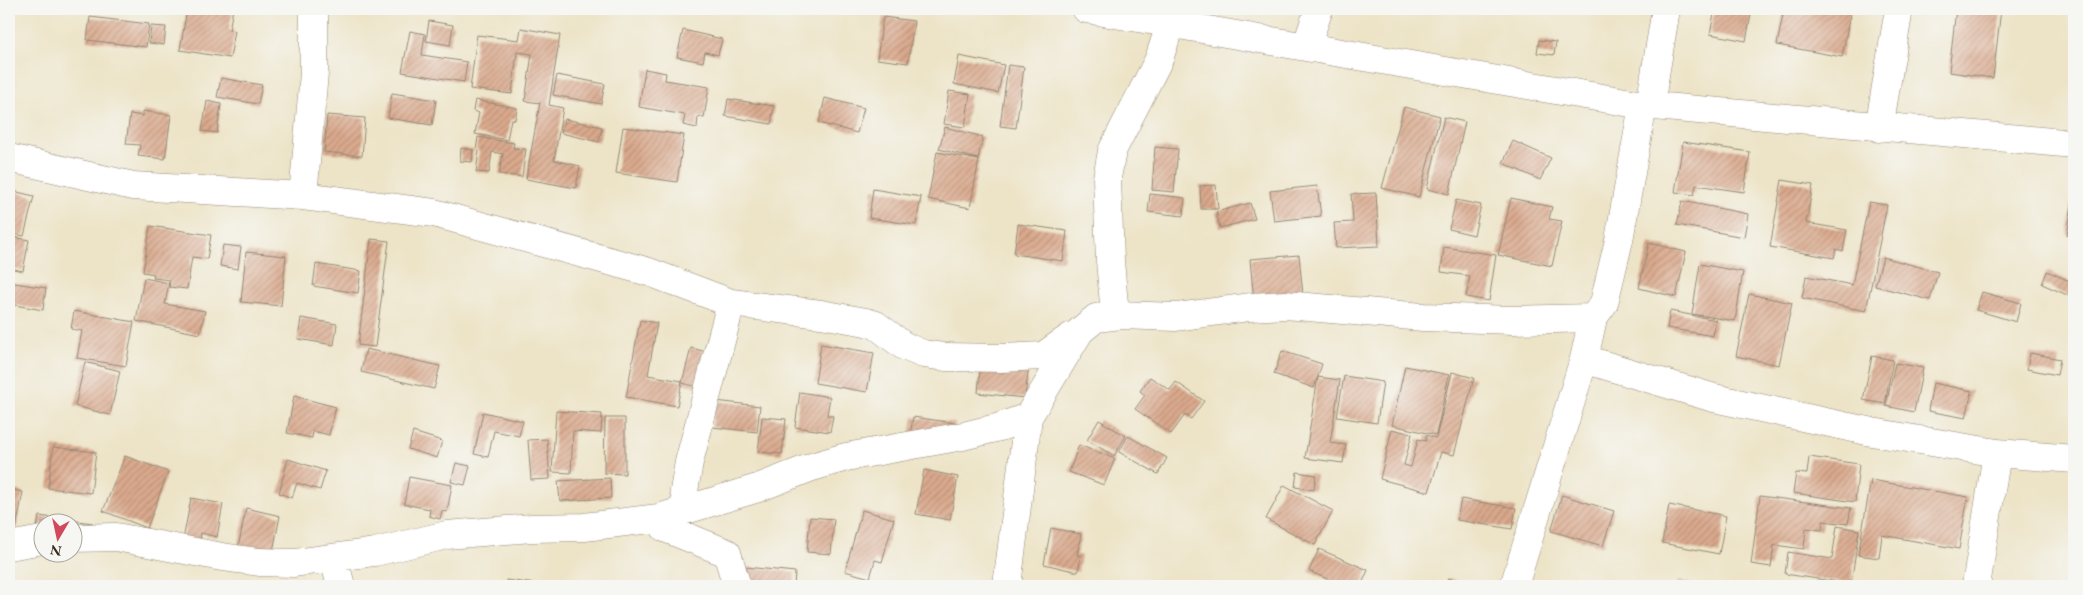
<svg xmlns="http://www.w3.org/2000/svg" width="2083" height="595" font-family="'EB Garamond',serif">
<defs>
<pattern id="building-hatch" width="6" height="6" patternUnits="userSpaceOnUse" patternTransform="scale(1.25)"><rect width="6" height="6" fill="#dbaa8e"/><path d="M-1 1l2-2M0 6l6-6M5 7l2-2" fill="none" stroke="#b38b73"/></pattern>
</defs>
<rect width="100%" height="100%" fill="#f6f6f2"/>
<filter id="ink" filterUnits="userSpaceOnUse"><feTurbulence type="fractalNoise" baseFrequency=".02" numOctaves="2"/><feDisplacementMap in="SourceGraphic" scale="10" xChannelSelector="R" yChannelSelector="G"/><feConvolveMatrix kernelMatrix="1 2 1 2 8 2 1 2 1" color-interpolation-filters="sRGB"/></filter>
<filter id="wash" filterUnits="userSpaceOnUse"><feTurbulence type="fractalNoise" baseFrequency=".0096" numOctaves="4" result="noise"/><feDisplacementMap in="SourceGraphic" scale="20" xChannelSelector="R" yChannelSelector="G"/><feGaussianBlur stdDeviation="1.12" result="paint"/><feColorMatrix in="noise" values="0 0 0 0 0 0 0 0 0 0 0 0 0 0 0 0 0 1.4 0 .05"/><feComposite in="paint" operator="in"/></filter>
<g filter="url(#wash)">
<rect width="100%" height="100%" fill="#ede4c8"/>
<g id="blocks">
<path fill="url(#building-hatch)" d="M187 9H233L229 30 235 31 230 58 180 50Z
M1715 9H1752L1746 41 1710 34Z
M1784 9H1851L1842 57 1777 45Z
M1956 9H2001L1993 78 1949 72Z
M90 17 149 24 146 47 87 40Z
M883 17 914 21 908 63 877 59Z
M429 21 453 25 450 45 426 41Z
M151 26 166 27 164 45 149 43Z
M521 28 560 35 549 105 563 108 554 160 580 166 576 188 526 179 540 103 525 101 532 54 517 52 512 94 470 89 477 35 519 40Z
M683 30 722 39 718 55 705 52 703 62 677 57Z
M410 31 425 34 422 55 467 62 464 82 402 72Z
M1539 40 1556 42 1554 55 1537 53Z
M959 56 1004 65 998 93 954 84Z
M1008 65 1024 67 1016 128 1000 126Z
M645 69 666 73 665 80 709 87 704 118 698 117 697 128 683 125 685 115 639 107Z
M557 75 605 84 601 104 553 95Z
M221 78 262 85 258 104 217 97Z
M949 91 970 94 965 127 944 124Z
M392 93 436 100 432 125 388 118Z
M825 98 864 108 857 133 819 123Z
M728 99 774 106 771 124 725 116Z
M475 100 517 108 515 120 511 119 507 140 475 134 479 113 473 111Z
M207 101 221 104 217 133 202 131Z
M1404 107 1440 116 1419 197 1382 188Z
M143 111 171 115 165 159 138 156 140 145 126 144 130 114 143 116Z
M327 115 365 118 362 156 324 152Z
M1444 117 1465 122 1449 194 1427 189Z
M565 119 602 127 599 142 561 133Z
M623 127 684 135 677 182 616 173Z
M945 127 983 137 978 159 939 149Z
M478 137 514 143 513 148 526 149 522 177 499 174 503 154 492 152 489 173 476 172 479 151 476 150Z
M1513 141 1551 158 1540 180 1503 163Z
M1683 142 1750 152 1744 192 1696 185 1694 195 1675 192Z
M1155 147 1178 149 1174 192 1152 190Z
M461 148 473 150 472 162 460 161Z
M937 152 979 160 970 208 928 199Z
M1782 180 1813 185 1806 223 1847 230 1843 251 1836 249 1834 258 1770 247Z
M1216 185 1218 209H1201L1200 186Z
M1317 186 1321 216 1274 221 1270 191Z
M873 189 921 197 916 225 869 218Z
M9 190 34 196 24 236 9 233Z
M1376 193 1379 246 1336 248 1334 223 1353 222 1351 194Z
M1150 194 1185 198 1183 216 1148 212Z
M1511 198 1552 207 1549 219 1562 221 1552 266 1498 255Z
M2073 198H2074V236L2067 235Z
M1456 200 1481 205 1474 235 1449 229Z
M1682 201 1748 214 1744 237 1677 225Z
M1869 202 1887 205 1866 311 1802 298 1806 276 1852 285Z
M1250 203 1255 219 1220 228 1216 212Z
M1018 224 1067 231 1063 261 1014 254Z
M150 226 211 235 207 259 192 257 187 289 169 287 170 280 153 278 154 274 143 272Z
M9 236 29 240 23 271 9 268Z
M371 239 389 241 375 347 358 345Z
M1649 243 1686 252 1676 297 1639 288Z
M223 245 241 247 238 269 220 266Z
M1444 247 1496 255 1489 301 1466 297 1470 276 1441 272Z
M246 252 286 256 281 306 241 302Z
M1299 255 1303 296 1254 301 1250 259Z
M1883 257 1938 272 1930 300 1875 286Z
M316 264 361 271 358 293 313 286Z
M1700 264 1743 272 1735 321 1692 314Z
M2047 271 2074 283 2072 297 2042 284Z
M144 278 169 283 165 304 205 311 200 334 136 321Z
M9 282 46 288 43 310 9 304Z
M1982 292 2021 303 2016 322 1976 310Z
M1749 294 1792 303 1779 365 1736 356Z
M74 311 134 322 126 366 77 358 82 331 71 329Z
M1670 311 1716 320 1713 336 1667 328Z
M301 318 337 324 334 345 298 339Z
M640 320 657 323 648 375 682 381 677 406 626 397Z
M821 344 874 353 867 392 815 383Z
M691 348 711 353 702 388 682 383Z
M366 349 440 366 434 389 361 372Z
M1282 351 1322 364 1314 388 1274 374Z
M2030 353 2060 359 2057 375 2027 369Z
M1872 356 1893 360 1885 404 1863 400Z
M981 359 1029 364 1025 398 978 393Z
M85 362 120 371 110 415 75 406Z
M1895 363 1923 368 1914 412 1886 406Z
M1405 366 1449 375 1436 435 1392 425Z
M1452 372 1474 378 1454 455 1441 452 1429 492 1380 479 1392 429 1412 434 1404 465 1411 467 1418 439 1426 441V435L1436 438Z
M1344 376 1383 382 1377 423 1337 417Z
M1150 377 1170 390 1176 382 1204 401 1191 419 1185 415 1171 434 1135 409 1145 395 1140 391Z
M1318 377 1340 380 1330 443 1346 445 1343 463 1305 458Z
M1933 383 1972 391 1966 418 1928 411Z
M800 392 830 397 827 415 833 416 830 432 795 427Z
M294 396 336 407 329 435 313 431 312 438 287 433Z
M715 401 760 406 757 432 712 427Z
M556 411 602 414 601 433 573 431 571 473 552 472Z
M483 412 523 421 519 436 494 431 488 457 474 454Z
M762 417 786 419 782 454 758 452Z
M913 417 955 423 951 443 910 436Z
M605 418H625V474L604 473Z
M1099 420 1126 436 1114 456 1087 440Z
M413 432 442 441 437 458 408 449Z
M1128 436 1167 458 1158 474 1119 452Z
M547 439 550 479 531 480 528 440Z
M1079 445 1115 459 1104 485 1069 472Z
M53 447 96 452 91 493 48 488Z
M125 456 168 472 147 528 103 511Z
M1809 457 1859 464 1855 502 1793 493 1796 473 1807 474Z
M288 459 326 471 320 490 297 483 292 498 279 493Z
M456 463 470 466 465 485 451 482Z
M924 470 958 477 950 520 916 514Z
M1297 472 1316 475 1314 490 1295 487Z
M409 477 452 485 447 512 442 511 440 519 429 516 430 509 404 504Z
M610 478 611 498 560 501 558 481Z
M1871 480 1968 497 1959 549 1882 535 1879 558 1858 555Z
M1284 485 1333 511 1315 545 1266 519Z
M9 489 23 492 16 529 9 527Z
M1562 495 1614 511 1603 546 1551 531Z
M1760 496 1851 508 1848 524 1823 521 1822 530 1806 528 1804 549 1774 545 1771 567 1751 564Z
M191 498 223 504 217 537 201 533 200 543 183 540Z
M1461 499 1516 508 1512 529 1457 520Z
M1669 505 1726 516 1719 554 1662 543Z
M246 508 280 516 272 556 238 548Z
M862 510 894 519 882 562 875 560 870 578 845 571Z
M39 516 93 523 91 542 72 540V522H42V536L36 535Z
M810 517 834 519 831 554 807 552Z
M1837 526 1859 530 1851 584 1785 574 1788 552 1832 559Z
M1051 528 1081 534 1077 555 1081 556 1078 572 1044 564Z
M1319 549 1368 570 1361 586H1343L1309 571Z
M746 567 795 572 794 586H744Z
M1448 578 1476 586H1445Z
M506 580 536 584V586H505Z
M1679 580 1696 586H1676Z"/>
</g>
</g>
<g filter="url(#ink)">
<use href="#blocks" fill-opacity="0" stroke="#948773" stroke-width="1"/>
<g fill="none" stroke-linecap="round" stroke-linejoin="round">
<defs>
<path id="minor" d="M1086 9 1643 105 2074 144
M1306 47 1319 9
M1650 105 1666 9
M1879 128 1899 9
M9 158 133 186 303 196 434 213 649 272 731 303 821 314 866 322 876 325 904 346 923 354 945 357 1001 358 1043 356 1072 336
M303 196 314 73V9
M1121 315 1114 304 1110 261 1107 178 1112 151 1159 59 1171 22
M1584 359 1714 398 1872 432 1997 453 2074 459
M689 509 684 491 689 462 731 303
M659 518 665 528 727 553 737 586
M72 538 116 537 222 557 259 562 294 563 375 552 447 535 532 528 584 527 659 518 758 488 812 467 846 457 963 436 1000 427 1028 417 1080 331 1096 318 1121 315 1176 317 1250 307 1285 305 1423 317 1513 320 1593 318
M9 546 42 540
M334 559 341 586
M1007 586 1028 417
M1514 586 1584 359 1593 318 1604 303 1619 240 1643 105
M1976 586 1997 453"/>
</defs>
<use href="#minor" stroke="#948773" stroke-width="29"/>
<use href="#minor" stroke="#fff" stroke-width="28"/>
</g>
</g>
<rect width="2083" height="595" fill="none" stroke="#f6f6f2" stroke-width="30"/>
<g transform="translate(58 538) rotate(189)"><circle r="24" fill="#f6f6f2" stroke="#aba49d"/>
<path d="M0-4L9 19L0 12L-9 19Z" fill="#d1495b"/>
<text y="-8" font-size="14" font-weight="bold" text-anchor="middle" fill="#3b2a1e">N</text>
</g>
</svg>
